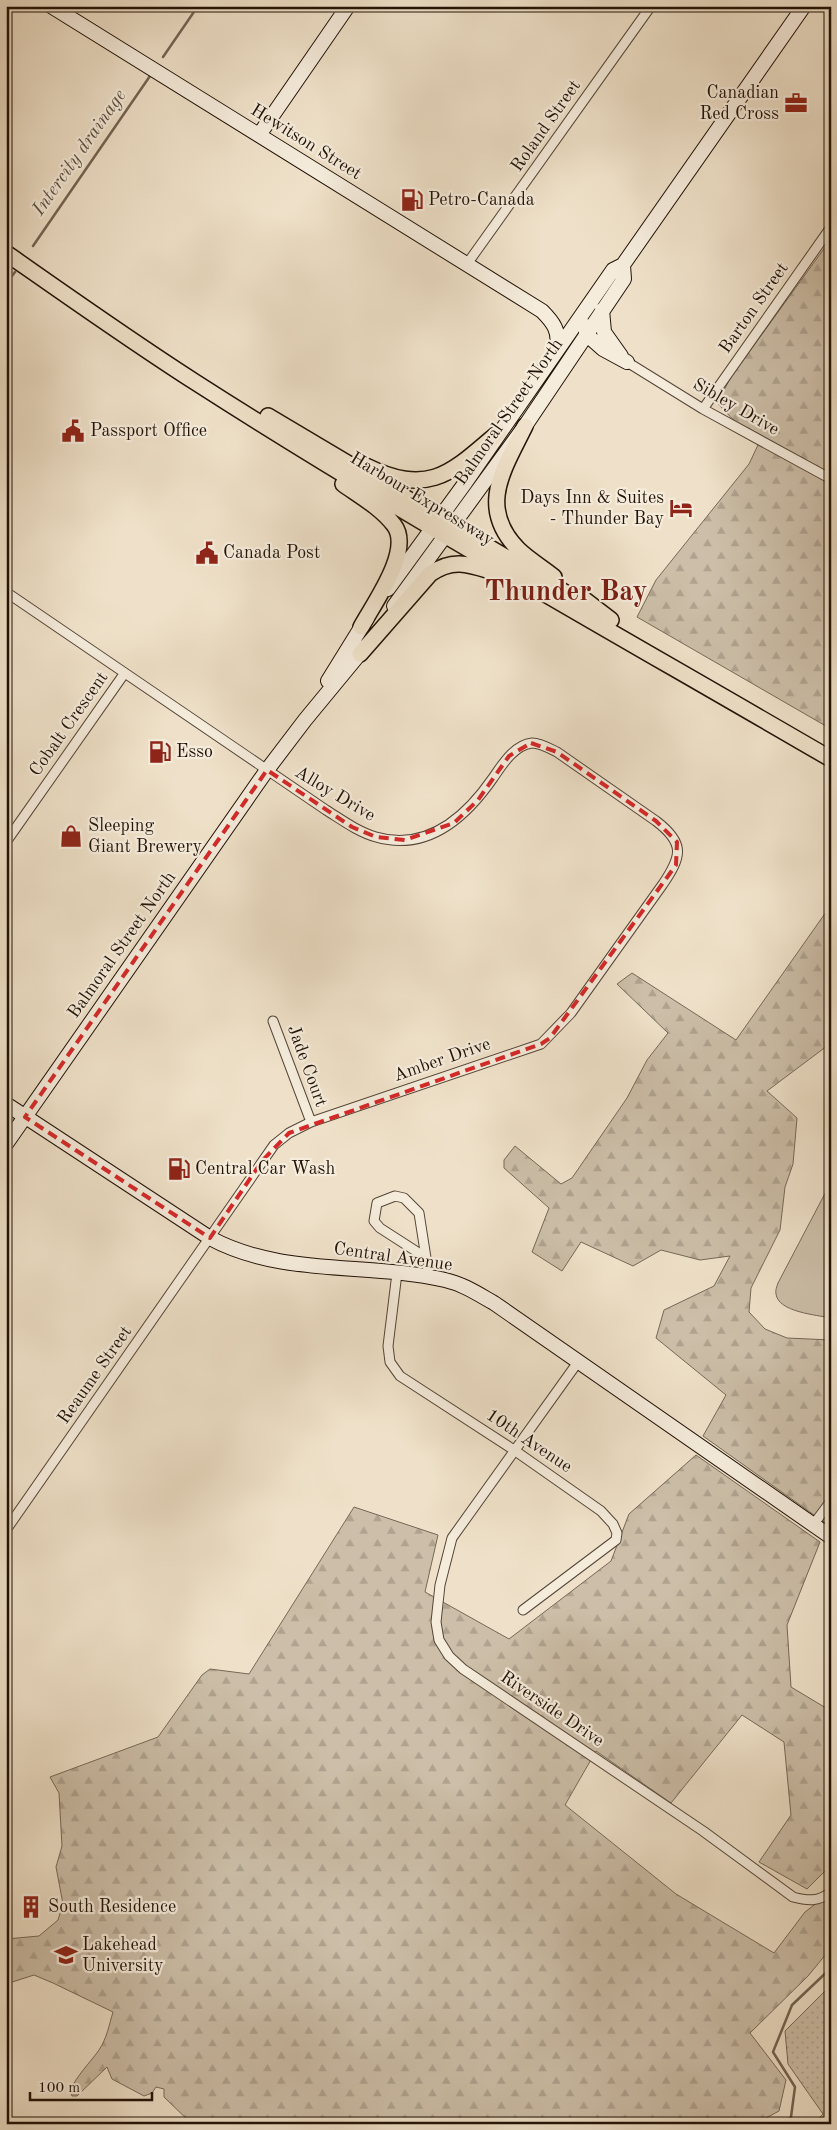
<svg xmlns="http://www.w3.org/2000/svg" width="837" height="2130" font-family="'Old Standard TT',serif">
<defs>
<pattern id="grass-dots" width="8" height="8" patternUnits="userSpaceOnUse" patternTransform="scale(1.25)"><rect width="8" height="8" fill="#ccbea8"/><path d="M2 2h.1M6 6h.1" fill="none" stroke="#afa28f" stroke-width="1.8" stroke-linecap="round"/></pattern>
<pattern id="forest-firs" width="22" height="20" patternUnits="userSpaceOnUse" patternTransform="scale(1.25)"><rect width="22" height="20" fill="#ccbea8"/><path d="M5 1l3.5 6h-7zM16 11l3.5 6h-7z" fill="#afa28f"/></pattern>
</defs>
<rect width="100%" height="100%" fill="#efe1c9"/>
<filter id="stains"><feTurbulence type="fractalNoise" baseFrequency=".004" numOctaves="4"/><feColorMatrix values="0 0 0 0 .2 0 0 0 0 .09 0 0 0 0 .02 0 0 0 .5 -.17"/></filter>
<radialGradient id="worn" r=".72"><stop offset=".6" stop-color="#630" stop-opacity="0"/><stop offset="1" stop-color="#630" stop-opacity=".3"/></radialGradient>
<path fill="url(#grass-dots)" stroke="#766858" d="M831 1985V2124H814L823 2114 788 2064 785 2031Z"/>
<path fill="url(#forest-firs)" stroke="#766858" d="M831 239V729L637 617 656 580 749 464 758 445 717 403 731 377Z
M831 905V1043L767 1091 797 1118 793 1164 785 1187 780 1230 751 1288 749 1312 765 1329 787 1338 831 1340V1527L703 1436 726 1395 656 1338 664 1310 714 1286 730 1256 700 1260 661 1250 633 1266 581 1242 562 1271 532 1252 549 1208 504 1168V1160L515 1146 561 1184 572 1178 627 1098 647 1060 668 1033 617 984 632 973 736 1040Z
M696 1455 820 1542 787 1625 791 1687 826 1708 831 1706V1865L807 1889 759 1862 791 1815 784 1742 742 1715 671 1803 596 1751 565 1805 676 1894 774 1953 805 1912 831 1892V1948L808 1976 750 2033 786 2080 779 2111 755 2124H192L164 2097V2089L156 2087 152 2093 144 2096 112 2079 107 2067 77 2096H72L70 2091C77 2075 89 2064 99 2050 107 2038 109 2025 113 2012L53 1983 34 1975 6 1984V1939L39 1936 58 1920 63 1904 56 1867 62 1846 59 1793 50 1777 158 1737 202 1675 210 1669 249 1674 354 1507 438 1535 425 1592 509 1639 611 1561 629 1514Z"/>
<path fill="#ccbea8" stroke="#766858" d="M831 1182V1318C817 1315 778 1312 776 1294 775 1291 777 1286 778 1283Z"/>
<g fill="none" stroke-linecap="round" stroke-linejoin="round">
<path stroke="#736454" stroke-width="2.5" d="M163 57 198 6
M33 246 150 76
M6 284 15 272
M784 2124 791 2117 795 2087 773 2052 792 2005 831 1968"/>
<defs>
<path id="street" d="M467 264 651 6
M627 362 703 409 831 479
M703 409 831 227
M6 592 326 810C342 820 358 832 376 837 428 852 466 817 493 778 502 765 514 745 532 743 540 743 549 748 557 752L656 821C685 843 682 856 663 884L571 1013 541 1044 311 1122 289 1133 274 1145 6 1530
M6 842 124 674
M273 1021 311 1122
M425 1257 380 1228 374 1221 377 1203 395 1196 404 1198 419 1213 429 1277
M397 1273 388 1346 390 1362 400 1376 514 1450 601 1511 613 1524 617 1533 616 1540 523 1610
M578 1362 452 1538 440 1585 436 1622 439 1640 449 1656 463 1669 703 1831 793 1897C808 1901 818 1902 831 1892
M813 1525 831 1501"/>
<path id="secondary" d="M51 6 542 311C553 322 560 331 557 348
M259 135 348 6
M618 272 804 6
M602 310 604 332 621 356
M586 326V334L603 349 627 362
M388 589 463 486 613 270 623 265
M394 606 525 426 624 279 623 265
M328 681 367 618
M6 1104 210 1238C282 1277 368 1262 445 1280 463 1284 478 1294 494 1303L831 1537
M6 1144 267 770 305 720 366 646"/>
<path id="primary" d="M6 253C69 297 131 341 195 382 402 515 618 635 831 759
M268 416 586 605
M525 426C504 469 477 507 518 549 528 559 543 568 554 577
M366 466C430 497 451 473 499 432
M343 484C360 496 381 508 394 525 413 550 374 603 361 627
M581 597 611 620
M360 654 430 574C455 556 473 566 500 574"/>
</defs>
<use href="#street" stroke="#544638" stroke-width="11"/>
<use href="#secondary" stroke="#211207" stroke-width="16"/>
<use href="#primary" stroke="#211207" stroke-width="18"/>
<use href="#street" stroke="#f5ecdc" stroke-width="9"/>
<use href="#secondary" stroke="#f5ecdc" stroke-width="14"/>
<use href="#primary" stroke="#efe1c9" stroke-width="15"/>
</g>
<path fill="none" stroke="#d62828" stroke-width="4" stroke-dasharray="10 6" stroke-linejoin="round" d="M531 743 557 752 656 821 677 842 676 865 550 1038 541 1044 289 1133 262 1161 210 1238 25 1117 267 770 352 827 376 837 405 840 454 823 478 800 509 756Z"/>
<defs>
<symbol id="office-bare" viewBox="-9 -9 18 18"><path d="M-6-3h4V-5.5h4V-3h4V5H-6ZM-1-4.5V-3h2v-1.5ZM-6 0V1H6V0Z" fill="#8f2418" stroke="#f5ecdc" stroke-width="2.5" paint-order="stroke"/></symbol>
<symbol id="fuel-bare" viewBox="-9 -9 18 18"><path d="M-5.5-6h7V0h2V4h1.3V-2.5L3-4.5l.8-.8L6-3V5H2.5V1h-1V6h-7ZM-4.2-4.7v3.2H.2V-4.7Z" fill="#8f2418" stroke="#f5ecdc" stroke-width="2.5" paint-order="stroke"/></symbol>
<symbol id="civic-bare" viewBox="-9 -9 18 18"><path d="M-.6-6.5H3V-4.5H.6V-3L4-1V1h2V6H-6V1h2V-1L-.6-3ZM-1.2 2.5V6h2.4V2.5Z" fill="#8f2418" stroke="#f5ecdc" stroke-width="2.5" paint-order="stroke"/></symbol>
<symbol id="hotel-bare" viewBox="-9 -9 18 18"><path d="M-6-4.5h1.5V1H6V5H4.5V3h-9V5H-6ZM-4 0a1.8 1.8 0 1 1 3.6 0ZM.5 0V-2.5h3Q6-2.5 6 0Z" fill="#8f2418" stroke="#f5ecdc" stroke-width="2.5" paint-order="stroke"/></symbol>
<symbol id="shop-bare" viewBox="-9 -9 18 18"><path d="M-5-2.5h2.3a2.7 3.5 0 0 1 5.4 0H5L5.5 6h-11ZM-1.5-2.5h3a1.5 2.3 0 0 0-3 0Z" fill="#8f2418" stroke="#f5ecdc" stroke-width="2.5" paint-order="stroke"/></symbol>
<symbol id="building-bare" viewBox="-9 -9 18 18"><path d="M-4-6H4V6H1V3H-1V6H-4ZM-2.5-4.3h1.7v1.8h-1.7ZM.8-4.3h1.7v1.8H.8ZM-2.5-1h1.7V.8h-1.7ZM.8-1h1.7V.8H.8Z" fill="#8f2418" stroke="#f5ecdc" stroke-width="2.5" paint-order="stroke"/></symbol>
<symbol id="university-bare" viewBox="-9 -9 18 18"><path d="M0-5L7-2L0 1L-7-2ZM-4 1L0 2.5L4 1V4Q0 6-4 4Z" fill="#8f2418" stroke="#f5ecdc" stroke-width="2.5" paint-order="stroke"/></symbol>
</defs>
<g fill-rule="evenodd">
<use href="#office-bare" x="780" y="87" width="32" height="32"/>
<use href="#fuel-bare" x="396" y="184" width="32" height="32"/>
<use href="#civic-bare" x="57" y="415" width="32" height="32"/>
<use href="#hotel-bare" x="665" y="492" width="32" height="32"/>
<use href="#civic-bare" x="191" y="537" width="32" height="32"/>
<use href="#fuel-bare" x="144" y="736" width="32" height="32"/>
<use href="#shop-bare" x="55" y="820" width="32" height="32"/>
<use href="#fuel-bare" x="163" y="1153" width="32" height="32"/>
<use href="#building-bare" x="15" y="1891" width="32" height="32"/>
<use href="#university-bare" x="50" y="1939" width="32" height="32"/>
</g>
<g text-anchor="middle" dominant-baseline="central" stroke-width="4.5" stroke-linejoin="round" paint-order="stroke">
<g font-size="18" fill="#211207" stroke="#f5ecdc" text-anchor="start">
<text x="779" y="93" text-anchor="end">Canadian<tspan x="779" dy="21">Red Cross</tspan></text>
<text x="428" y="200">Petro-Canada</text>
<text x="90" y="431">Passport Office</text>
<text x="664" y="498" text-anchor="end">Days Inn &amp; Suites<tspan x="664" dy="21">- Thunder Bay</tspan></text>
<text x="223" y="553">Canada Post</text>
<text x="176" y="752">Esso</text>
<text x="88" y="826">Sleeping<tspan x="88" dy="21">Giant Brewery</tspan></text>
<text x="195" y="1169">Central Car Wash</text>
<text x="48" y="1907">South Residence</text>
<text x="82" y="1945">Lakehead<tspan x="82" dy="21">University</tspan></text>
</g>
<g font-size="18" fill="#211207" stroke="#f5ecdc">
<text transform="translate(546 126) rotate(-55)">Roland Street</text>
<text transform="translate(306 142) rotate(32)">Hewitson Street</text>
<text transform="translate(754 308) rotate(-55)">Barton Street</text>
<text transform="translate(736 407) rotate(30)">Sibley Drive</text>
<text transform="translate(509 412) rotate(-55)">Balmoral Street North</text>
<text transform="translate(422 499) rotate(31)">Harbour Expressway</text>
<text transform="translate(69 724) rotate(-55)">Cobalt Crescent</text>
<text transform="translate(335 794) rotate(31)">Alloy Drive</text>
<text transform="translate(122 945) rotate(-55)">Balmoral Street North</text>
<text transform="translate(442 1060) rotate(-19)">Amber Drive</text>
<text transform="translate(307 1066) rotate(70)">Jade Court</text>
<text transform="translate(393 1257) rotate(8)">Central Avenue</text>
<text transform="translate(95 1375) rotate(-55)">Reaume Street</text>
<text transform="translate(529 1441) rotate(34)">10th Avenue</text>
<text transform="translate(552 1709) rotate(34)">Riverside Drive</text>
</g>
<g font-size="19" font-style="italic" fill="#5e5041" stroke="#f5ecdc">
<text transform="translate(80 153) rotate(-55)">Intercity drainage</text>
</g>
<g font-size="28" font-weight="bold" fill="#7a1f14" stroke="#f5ecdc">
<text x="566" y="593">Thunder Bay</text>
</g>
</g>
<rect width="837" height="2130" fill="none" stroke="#efe1c9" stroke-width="25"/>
<rect x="8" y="8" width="822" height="2115" fill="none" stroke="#211207" stroke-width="2.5"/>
<rect x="12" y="12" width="812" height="2105" fill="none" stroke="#211207"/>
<path d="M30 2092v8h122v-8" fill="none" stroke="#211207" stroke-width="2.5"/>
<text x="38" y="2092" font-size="15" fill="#211207" stroke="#f5ecdc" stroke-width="4" paint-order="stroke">100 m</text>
<rect width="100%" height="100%" filter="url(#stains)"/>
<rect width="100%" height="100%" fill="url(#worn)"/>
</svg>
